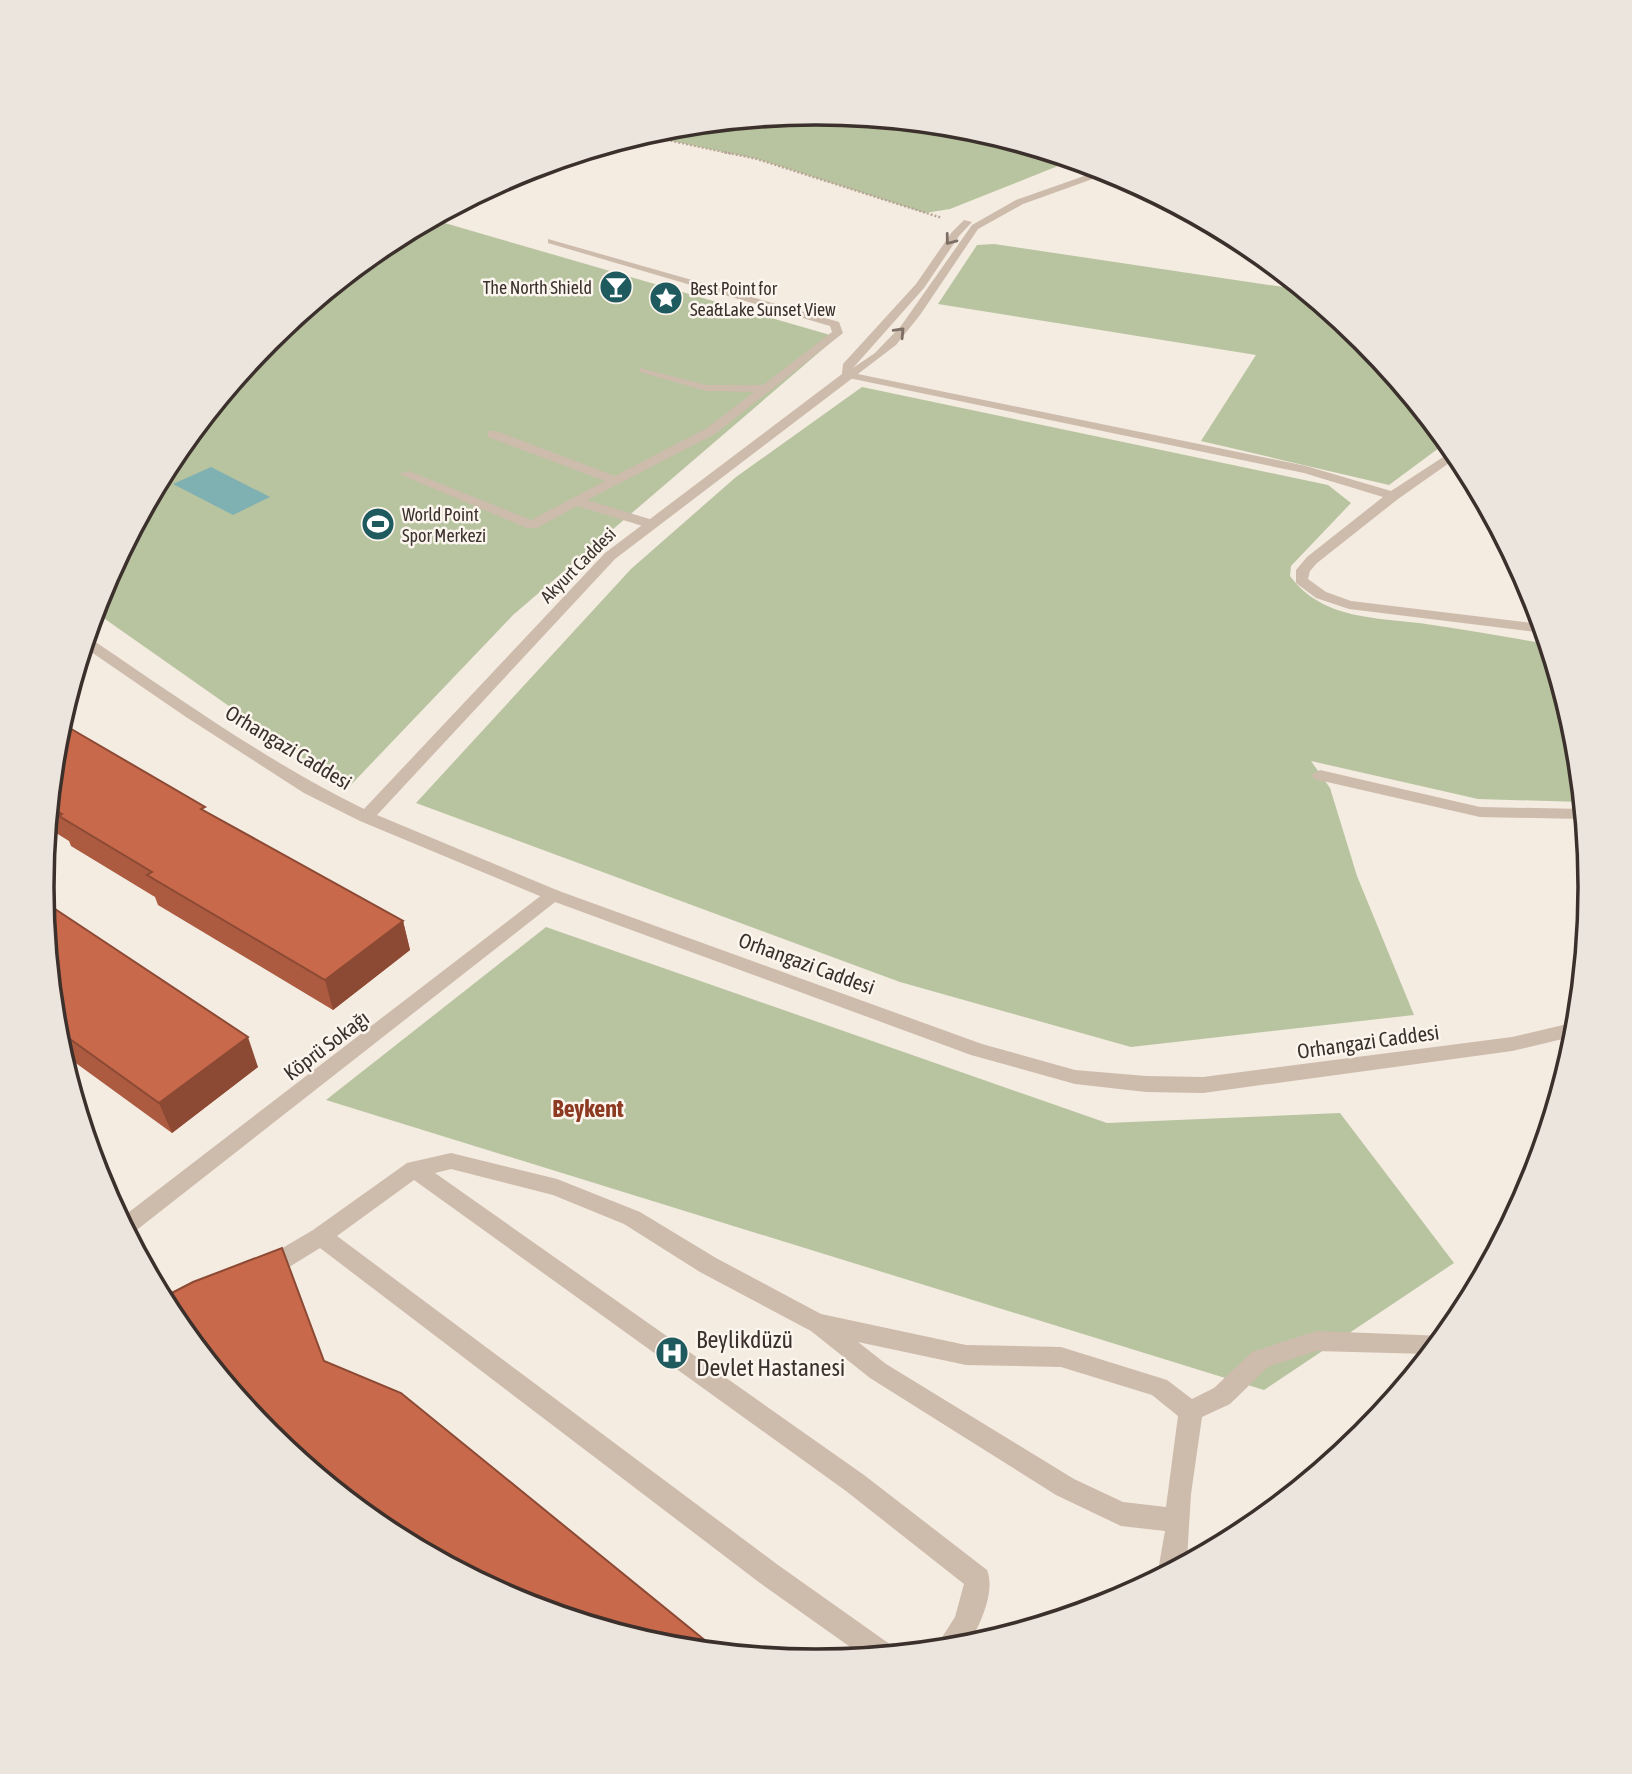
<svg xmlns="http://www.w3.org/2000/svg" width="1632" height="1774" font-family="'Asap Condensed',sans-serif">
<rect width="100%" height="100%" fill="#f4ebe1"/>
<path fill="#b8c4a0" d="M816 113 967 128 1073 160 950 209 925 213 757 159 643 135 665 128Z
M431 219 837 337 513 615 347 789 95 612 101 590 173 457 269 339 386 243Z
M994 244 1303 290 1364 340 1447 442 1389 485 1201 441 1256 355 938 304 977 245Z
M862 387 1328 485 1351 503 1291 566 1290 576C1323 620 1375 617 1426 624 1466 630 1507 637 1547 644L1575 736 1582 802 1478 799 1311 761 1330 788 1357 876 1414 1015 1131 1047 900 982 416 803 631 569 736 477Z
M546 927 1107 1123 1340 1113 1454 1263 1264 1390 326 1100Z"/>
<path fill="#7fb0b2" d="M211 467 270 497 233 515 173 484Z"/>
<g fill="none" stroke-linecap="round" stroke-linejoin="round">
<path stroke="#b9a596" stroke-width="2" stroke-dasharray="2 2" stroke-linecap="butt" d="M643 135 732 154"/>
<path stroke="#b9a596" stroke-width="2.5" stroke-dasharray="2 2" stroke-linecap="butt" d="M724 152 757 159 942 218"/>
<path fill="#cdbbac" fill-rule="evenodd" d="M560 160 564 161V165L551 162Z
M548 239 839 322 843 333 715 434 587 500 656 521V527H646L577 506 537 528H527L399 474 409 471 531 520 605 481 488 437V431H496L615 476 707 428 754 392 706 391 640 372V368L707 385H763L832 332 830 326 548 243Z
M451 1153 557 1179 640 1212 716 1258 821 1314 966 1345 1061 1347 1167 1380 1192 1399 1214 1388 1252 1352 1316 1331 1444 1336 1429 1354 1316 1351 1268 1367 1230 1404 1202 1417 1191 1494 1187 1559 1186 1562 1160 1576 1158 1571 1165 1531 1121 1526 1056 1495 870 1378 811 1331 700 1272 624 1224 553 1195 451 1169 435 1173 864 1475 987 1570C996 1592 979 1628 967 1646L937 1649 941 1639 955 1617 964 1584 846 1491 414 1180 337 1236 778 1565 891 1645 895 1653 863 1656 760 1583 320 1248 273 1277 265 1279 257 1277 254 1270 257 1263 313 1230 407 1163ZM858 1342 966 1365 1061 1367 1152 1395 1178 1416 1166 1507 1123 1502 1074 1479 886 1364Z"/>
<path fill="#cdbbac" fill-rule="evenodd" d="M848 372 1306 466 1391 491 1454 450 1459 456 1398 499 1317 563 1310 571 1308 579 1326 592 1351 601 1541 624 1544 633 1349 609 1316 598 1296 583V570L1307 557 1383 497 1304 473 844 377V373Z
M1320 770 1480 807 1582 809 1583 819 1480 817 1314 779 1312 775Z
M553 889 559 891 562 895 559 899 129 1236 120 1219 547 891Z"/>
<path fill="#cdbbac" fill-rule="evenodd" d="M1104 169 1112 172 1023 204 978 229 920 315 896 345 615 559 377 815 559 891 982 1044 1075 1070 1146 1076 1203 1077 1512 1037 1576 1022 1575 1036 1512 1051 1203 1093 1146 1092 1075 1084 971 1055 547 899 360 821 304 793 186 717 84 647 87 638 91 639C180 699 268 762 364 809L605 553 842 374 843 364 916 284 952 232 964 220 972 222 959 236 924 288 853 368 875 353 901 326 972 225 1016 200Z"/>
</g>
<path fill="#ac5a40" d="M57 736 207 813 403 921 410 950 333 1010 158 905 155 897 71 846 69 841 48 828Z
M43 901 258 1067 172 1133 62 1053 57 1038Z"/>
<path fill="#8c4a34" d="M403 921 410 950 333 1010 325 980Z
M248 1037 258 1067 172 1133 159 1103Z"/>
<path fill="#c8694b" stroke="#8c4a34" stroke-width="2" d="M61 723 205 807 201 809 403 921 325 980 147 875 152 872 59 816 62 814 50 807 57 736Z
M43 901 248 1037 159 1103 56 1029Z
M282 1248 324 1361 401 1393 718 1651 665 1646 519 1602 386 1530 268 1434 172 1317 162 1298 193 1282Z"/>
<defs><path id="oneway-chevron" d="M-2-3.5L2.5 0L-2 3.5" fill="none" stroke-width="1.6" stroke-linecap="round" stroke-linejoin="round" transform="scale(1.75)"/></defs>
<g stroke="#7d6f65">
<use href="#oneway-chevron" transform="translate(950 240) rotate(127)"/>
<use href="#oneway-chevron" transform="translate(900 332) rotate(-47)"/>
</g>
<defs>
<symbol id="bar-disc" viewBox="-11 -11 22 22"><circle r="9.5" fill="#1f5a5e" stroke="#fbf5ee"/><path d="M-6-5H6L.8 .8V4.5H3.5V6h-7V4.5H-.8V.8Z" fill="#fff"/></symbol>
<symbol id="sight-disc" viewBox="-11 -11 22 22"><circle r="9.5" fill="#1f5a5e" stroke="#fbf5ee"/><path d="M0-6L1.8-2.2L6-1.7L2.9 1.2L3.7 5.4L0 3.3L-3.7 5.4L-2.9 1.2L-6-1.7L-1.8-2.2Z" fill="#fff"/></symbol>
<symbol id="stadium-disc" viewBox="-11 -11 22 22"><circle r="9.5" fill="#1f5a5e" stroke="#fbf5ee"/><path d="M0-5a6.5 5 0 1 0 0 10a6.5 5 0 1 0 0-10ZM-3.5-1.8h7v3.6h-7Z" fill="#fff"/></symbol>
<symbol id="hospital-disc" viewBox="-11 -11 22 22"><circle r="9.5" fill="#1f5a5e" stroke="#fbf5ee"/><path d="M-5-5h3v3.5h4V-5h3V5h-3V1.5h-4V5h-3Z" fill="#fff"/></symbol>
</defs>
<g fill-rule="evenodd">
<use href="#bar-disc" x="597" y="268" width="38" height="38"/>
<use href="#sight-disc" x="647" y="279" width="38" height="38"/>
<use href="#stadium-disc" x="359" y="505" width="38" height="38"/>
<use href="#hospital-disc" x="653" y="1334" width="38" height="38"/>
</g>
<g text-anchor="middle" dominant-baseline="central" stroke-width="5" stroke-linejoin="round" paint-order="stroke">
<g font-size="18" fill="#3b302b" stroke="#fbf5ee" text-anchor="start">
<text x="592" y="287" text-anchor="end">The North Shield</text>
<text x="690" y="288">Best Point for<tspan x="690" dy="21">Sea&amp;Lake Sunset View</tspan></text>
<text x="402" y="514">World Point<tspan x="402" dy="21">Spor Merkezi</tspan></text>
</g>
<g font-size="18" fill="#3b302b" stroke="#fbf5ee">
<text transform="translate(578 565) rotate(-45)">Akyurt Caddesi</text>
</g>
<g font-size="21" fill="#3b302b" stroke="#fbf5ee">
<text transform="translate(289 747) rotate(31)">Orhangazi Caddesi</text>
<text transform="translate(807 963) rotate(20)">Orhangazi Caddesi</text>
<text transform="translate(1368 1041) rotate(-8)">Orhangazi Caddesi</text>
<text transform="translate(326 1045) rotate(-37)">Köprü Sokağı</text>
</g>
<g font-size="24" font-weight="bold" fill="#8c3b22" stroke="#fbf5ee">
<text x="588" y="1108">Beykent</text>
</g>
<g font-size="24" fill="#3b302b" stroke="#fbf5ee" text-anchor="start">
<text x="696" y="1339">Beylikdüzü<tspan x="696" dy="28">Devlet Hastanesi</tspan></text>
</g>
</g>
<path d="M0 0H1632V1774H0ZM54 887a762 762 0 1 1 1524 0a762 762 0 1 1-1524 0Z" fill="#ece5de" fill-rule="evenodd"/>
<path fill="none" stroke="#3b302b" stroke-width="3.5" d="M54 887a762 762 0 1 1 1524 0a762 762 0 1 1-1524 0Z"/>
</svg>
